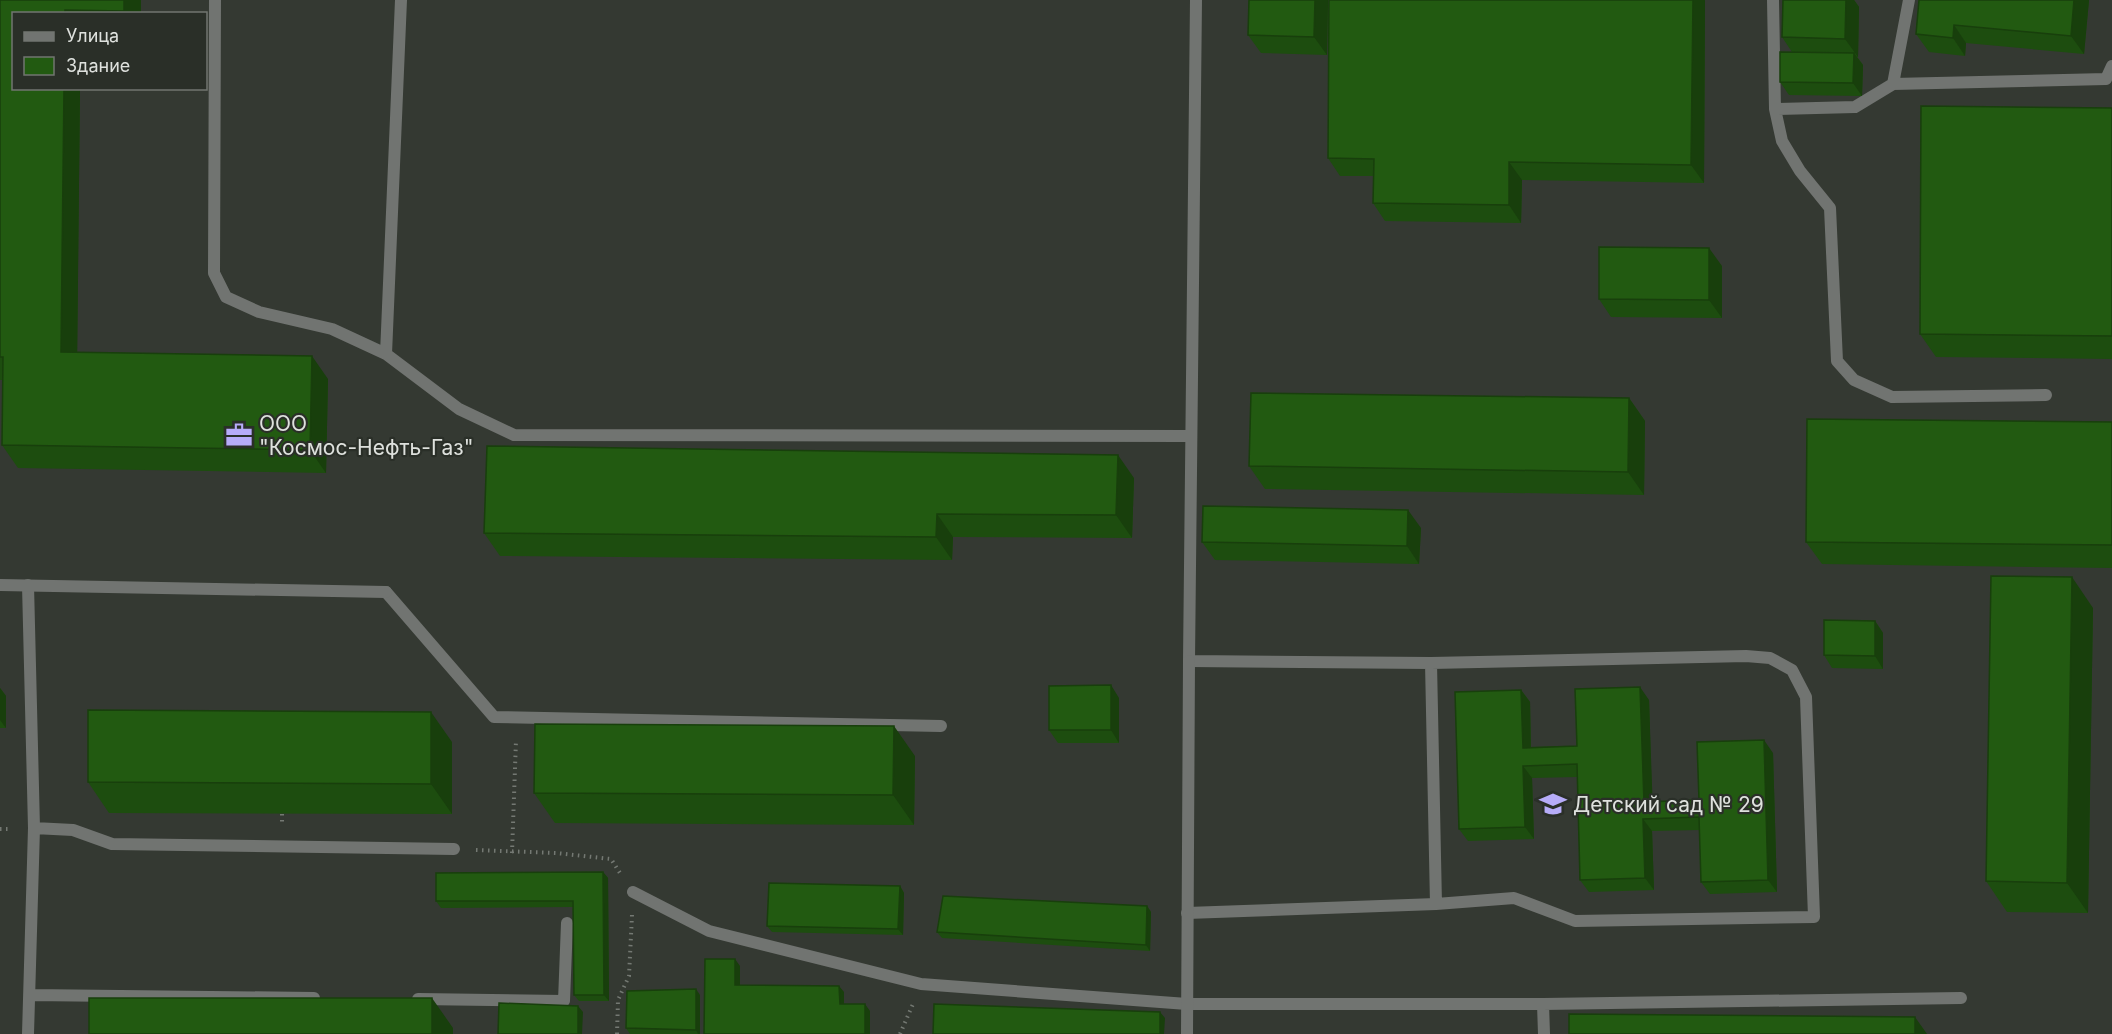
<svg xmlns="http://www.w3.org/2000/svg" width="2112" height="1034" font-family="Inter,sans-serif">
<rect width="100%" height="100%" fill="#343932"/>
<g fill="none" stroke-linecap="round" stroke-linejoin="round">
<path stroke="#747973" stroke-width="4" stroke-dasharray="1.5 4.5" stroke-linecap="butt" d="M282 814V825
M0 829H12
M476 850 556 853 611 859 620 873
M512 853 516 740
M617 1034 618 1000 629 976 632 915
M900 1034 913 1004"/>
<path stroke="#717471" stroke-width="12" d="M215 0 214 273 226 297 259 312 332 329 386 354 459 409 514 435 1191 436
M1773 0 1775 109 1782 141 1800 171 1830 208 1837 361 1854 380 1892 397 2046 395
M1893 84 1909 0
M1775 109 1855 107 1893 84 2106 79 2112 66
M386 354 401 0
M28 585 34 828 28 1034
M386 592 494 717 941 726
M1431 663 1436 904
M34 828 73 830 112 844 454 849
M633 892 709 931 921 984 1187 1004H1543L1961 998
M1187 913 1436 904 1514 898 1575 921 1814 917 1806 697 1792 670 1770 658 1746 656 1431 663 1189 661 1196 0
M30 995 314 998
M418 999 564 1001 567 923
M1543 1004 1544 1034"/>
<path stroke="#717471" stroke-width="12" d="M0 585 386 592
M1187 1034 1189 661"/>
</g>
<path fill="#1d4d0f" d="M0 0H141V14H14L80 88 77 352 328 379 326 473 18 468 2 445V380H0Z
M1328 0 1327 55 1261 53 1248 35Z
M1329 0H1705L1704 183 1522 180 1521 223 1385 221 1373 203V176H1340L1328 158Z
M1783 0H1854L1859 7 1858 57H1857L1863 65 1862 96 1789 95 1780 82 1792 52 1782 37Z
M1919 0H2089L2084 54 1966 43 1965 56 1929 52 1916 34Z
M2112 108V359L1936 357 1920 334Z
M1722 266V318L1611 317 1599 299Z
M1629 398 1645 421 1644 495 1265 489 1249 466Z
M2112 422V568L1822 564 1806 542Z
M1134 478 1132 538 953 537 952 560 500 556 484 533Z
M1421 528 1419 564 1215 560 1202 542Z
M2093 608 2088 913 2007 912 1986 881Z
M1875 621 1883 633V669L1832 668 1824 655Z
M0 688 6 696V728H0Z
M1521 690 1530 702 1531 747 1577 746 1649 700 1652 802 1699 800 1773 753 1777 892 1710 894 1701 882 1700 830 1652 831 1654 890 1589 892 1580 880 1577 777 1532 778 1534 839 1468 841 1459 829Z
M1119 698V743H1058L1049 730Z
M452 742V814L109 813 88 782Z
M915 756 914 825 555 823 534 793Z
M603 872 608 878 609 1001H579L574 995 573 907 441 908 436 901Z
M900 886 904 893 903 935 772 932 767 926Z
M1147 906 1151 912 1150 951 942 938 937 932Z
M700 995V1034H630L626 1028Z"/>
<path fill="#183f0c" d="M124 0H141V14H126L124 11Z
M1315 0H1328L1327 55 1314 37Z
M1693 0H1705L1704 183 1691 165Z
M1846 0H1854L1859 7 1858 57 1845 39Z
M2074 0H2089L2084 54 2071 36Z
M1954 25 1966 43 1965 56 1953 38Z
M1854 53 1863 65 1862 96 1853 83Z
M64 88H80L77 375 61 352Z
M1509 162 1522 180 1521 223 1509 205Z
M1709 248 1722 266V318L1709 300Z
M312 356 328 379 326 473 310 450Z
M1629 398 1645 421 1644 495 1628 472Z
M1118 455 1134 478 1132 538 1116 515Z
M1408 510 1421 528 1419 564 1407 546Z
M937 514 953 537 952 560 936 537Z
M2072 577 2093 608 2088 913 2067 883Z
M1875 621 1883 633V669L1875 656Z
M1111 685 1119 698V743L1111 730Z
M1640 687 1649 700 1653 814 1644 802Z
M0 688 6 696V728L0 720Z
M1521 690 1530 702 1531 760 1523 748Z
M431 712 452 742V814L431 784Z
M894 726 915 756 914 825 893 795Z
M1764 740 1773 753 1777 892 1768 880Z
M1523 766 1532 778 1534 839 1525 827Z
M1643 819 1652 831 1654 890 1645 878Z
M603 872 608 878 609 1001 604 995Z
M900 886 904 893 903 935 898 929Z
M1147 906 1151 912 1150 951 1146 945Z
M735 959 740 966V991L735 985Z
M839 986 844 992V1011L840 1004Z
M696 989 700 995V1034H698L696 1030Z
M432 998 453 1028V1034H432Z
M865 1004 870 1011V1034H865Z
M578 1006 583 1012 582 1034H578Z
M1160 1012 1165 1018 1164 1034H1160Z
M1915 1017 1927 1034H1915Z"/>
<path fill="#225a11" stroke="#183f0c" stroke-width="1.5" d="M0 0H124V11L65 10V14H14V88H64L61 352 312 356 310 450 2 445 3 357H0Z
M1249 0H1315L1314 37 1248 35Z
M1329 0H1693L1691 165 1509 162V205L1373 203 1374 159 1328 158Z
M1783 0H1846L1845 39 1782 37Z
M1919 0H2074L2071 36 1954 25 1953 38 1916 34Z
M1780 52 1854 53 1853 83 1780 82Z
M1921 106 2112 108V336L1920 334Z
M1599 247 1709 248V300L1599 299Z
M1251 393 1629 398 1628 472 1249 466Z
M1807 419 2112 422V545L1806 542Z
M487 446 1118 455 1116 515 937 514 936 537 484 533Z
M1203 506 1408 510 1407 546 1202 542Z
M1991 576 2072 577 2067 883 1986 881Z
M1824 620 1875 621V656L1824 655Z
M1111 685V730H1049V686Z
M1640 687 1644 802 1699 800 1697 742 1764 740 1768 880 1701 882 1699 817 1643 819 1645 878 1580 880 1577 764 1523 766 1525 827 1459 829 1455 692 1521 690 1523 748 1577 746 1575 689Z
M88 710 431 712V784L88 782Z
M535 724 894 726 893 795 534 793Z
M603 872 604 995H574L573 901H436V873Z
M769 883 900 886 898 929 767 926Z
M943 896 1147 906 1146 945 937 932Z
M705 959H735V985L839 986 840 1004H865V1034H704Z
M696 989V1030L626 1028 627 991Z
M89 998H432V1034H89Z
M499 1003 578 1006V1034H498Z
M934 1004 1160 1012V1034H933Z
M1569 1014 1915 1017V1034H1569Z"/>
<defs>
<symbol id="office-bare" viewBox="-9 -9 18 18"><path d="M-6-3h4V-5.5h4V-3h4V5H-6ZM-1-4.5V-3h2v-1.5ZM-6 0V1H6V0Z" fill="#b6acf8" stroke="#2a2f28" stroke-width="2.5" paint-order="stroke"/></symbol>
<symbol id="school-bare" viewBox="-9 -9 18 18"><path d="M0-5L7-2L0 1L-7-2ZM-4 1L0 2.5L4 1V4Q0 6-4 4Z" fill="#b6acf8" stroke="#2a2f28" stroke-width="2.5" paint-order="stroke"/></symbol>
</defs>
<g fill-rule="evenodd">
<use href="#office-bare" x="220" y="416" width="38" height="38"/>
<use href="#school-bare" x="1534" y="785" width="38" height="38"/>
</g>
<g text-anchor="middle" dominant-baseline="central" stroke-width="4.5" stroke-linejoin="round" paint-order="stroke">
<g font-size="21" fill="#dee1dd" stroke="#2a2f28" text-anchor="start">
<text x="259" y="423">ООО<tspan x="259" dy="24">"Космос-Нефть-Газ"</tspan></text>
<text x="1573" y="804">Детский сад № 29</text>
</g>
</g>
<rect x="12" y="12" width="195" height="78" fill="#2a2f28" stroke="#727670" stroke-width="1.5"/>
<rect x="24" y="32" width="30" height="9" fill="#717471" stroke="#727670" stroke-width="1.5"/>
<text x="66" y="42" font-size="18" fill="#dee1dd">Улица</text>
<rect x="24" y="57" width="30" height="18" fill="#225a11" stroke="#727670" stroke-width="1.5"/>
<text x="66" y="72" font-size="18" fill="#dee1dd">Здание</text>
</svg>
